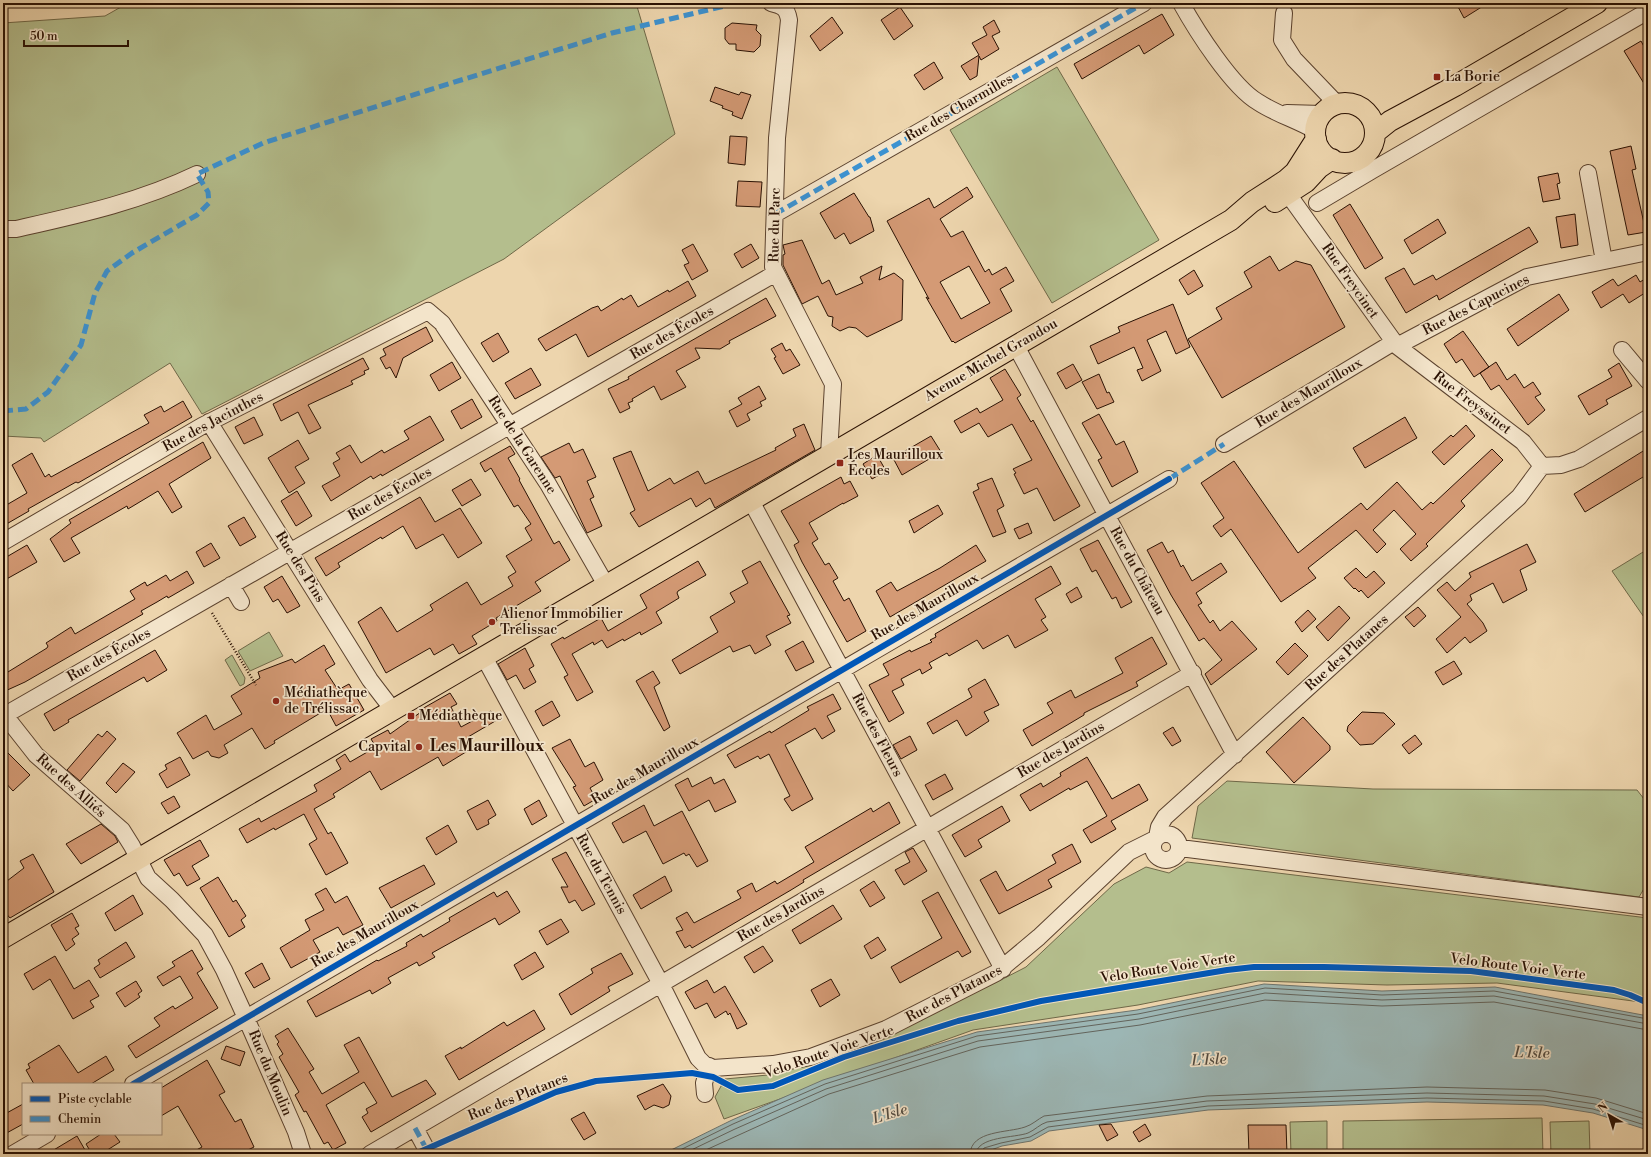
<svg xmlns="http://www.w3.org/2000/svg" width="1651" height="1157" font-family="'Libre Bodoni',serif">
<rect width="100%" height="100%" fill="#edd5ad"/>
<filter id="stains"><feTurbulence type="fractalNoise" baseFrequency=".005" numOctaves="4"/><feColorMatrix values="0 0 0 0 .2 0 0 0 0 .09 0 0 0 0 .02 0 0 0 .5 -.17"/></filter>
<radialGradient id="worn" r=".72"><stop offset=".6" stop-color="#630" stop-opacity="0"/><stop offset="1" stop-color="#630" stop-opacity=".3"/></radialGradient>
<path fill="#b4be8d" stroke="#6f6848" d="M128 3H636L675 134 504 259 202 414 170 363 44 442 41 438 3 436V23L105 16Z
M1057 67 1159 240 1052 303 950 130Z
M1648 549V623L1612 571Z
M269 632 283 656 250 671 238 651Z
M232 655 245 678 244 684 240 686 225 660Z
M1227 781 1373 789 1637 790 1648 804V882L1639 897 1192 838 1198 806Z
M1187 862 1648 918V1003L1497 983 1387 985 1258 981 1138 1005 973 1030 724 1119 715 1097 725 1079 768 1075 833 1055 893 1033 997 982 1026 967 1114 884 1146 867 1169 873Z
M1542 1118 1543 1154H1343V1121Z
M1327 1121V1154H1291L1290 1122Z
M1589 1121 1590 1154H1551L1550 1122Z"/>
<path fill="#9cb6b4" stroke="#6e746d" d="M1264 984 1382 991 1495 987 1648 1016V1130L1593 1113 1543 1105 1427 1102 1208 1110 1049 1131 1031 1141 1002 1146 980 1154H663L732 1120 823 1080 977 1032 1137 1010Z"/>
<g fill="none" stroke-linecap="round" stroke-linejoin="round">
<path stroke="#63645c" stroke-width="1" d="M672 1154 733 1124 825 1084 977 1036 1138 1014 1265 988 1382 995 1494 991 1648 1019
M683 1154 735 1129 826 1089 978 1041 1139 1019 1265 993 1382 1000 1494 996 1648 1024
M697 1154 829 1094 980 1047 1140 1025 1265 1000 1382 1006 1494 1002 1648 1030
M970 1154C971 1130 1008 1133 1025 1127 1032 1125 1038 1119 1044 1116L1207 1096 1427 1087 1545 1090 1596 1098 1648 1114
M976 1154C977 1136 1015 1138 1028 1133 1035 1130 1040 1124 1047 1122L1207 1101 1427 1093 1544 1096 1595 1104 1648 1120
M981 1154 984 1148 1001 1143 1030 1137 1048 1127 1208 1106 1427 1098 1544 1101 1593 1109 1648 1126"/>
</g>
<path fill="#d49a75" stroke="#2a1103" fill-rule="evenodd" d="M1456 3H1488L1464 18Z
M900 7 913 26 894 40 881 20Z
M1162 14 1174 35 1144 54 1139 45 1082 79 1074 64Z
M832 17 843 33 820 51 810 36Z
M994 20 1000 32 992 36 999 49 981 60 979 56 977 76 970 80 961 66 979 55 972 43 987 35 983 27Z
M732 23 757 25 756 30 761 35 760 46 754 52 736 50V44H729L725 39V28Z
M1641 41 1648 54V90L1624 51Z
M934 62 943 78 924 90 914 75Z
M715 87 739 95 741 92 751 95 742 119 732 115 733 112 722 108 723 106 710 101Z
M730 136 747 137 745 165 728 163Z
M1631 146 1636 169 1632 170 1646 232 1628 235 1610 151Z
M1558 173 1560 183 1557 184 1560 199 1543 202 1538 177Z
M738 181 762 182 760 207 736 206Z
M967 187 973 197 940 219 951 237 963 231 985 272 989 269 992 275 1006 267 1014 281 1000 289 1012 311 955 343 953 341 952 342 926 297 929 299 887 221 929 198 934 208ZM969 266 990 303 961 319 940 282Z
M854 193 869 217H870L874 231 850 244 844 233 835 239 820 213Z
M1350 204 1383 258 1365 269 1333 215Z
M1575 214 1578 245 1561 248 1556 217Z
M1438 219 1446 233 1412 254 1404 240Z
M1529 227 1538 242 1439 300 1437 295 1406 313 1385 278 1404 268 1414 285 1433 275 1436 280Z
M802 240 822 284 829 280 836 295 863 283 860 277 882 266 879 280 894 273 903 280 902 320 867 337 856 328 849 327 840 331 832 326 833 317 828 316 818 296 802 304 783 265V255L785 254 783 245Z
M693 244 708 271 692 280 684 265 689 263 682 250Z
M751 244 759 258 742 268 734 254Z
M1270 256 1279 271 1296 261 1311 265 1345 327 1222 398 1188 339 1222 319 1216 308 1252 287 1244 272Z
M1194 270 1203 286 1188 295 1179 280Z
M1636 275 1640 282 1648 277V291L1629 303 1623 294 1601 308 1592 292 1613 279 1618 286Z
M688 281 696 296 588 357 576 334 546 351 538 339 592 308 598 306 601 311 622 298 623 300 631 295 638 307 668 290 669 292Z
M1559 294 1569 310 1518 346 1507 329Z
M766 298 776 316 729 341 730 343 720 349 695 348 700 358 676 371 686 387 661 400 654 386 632 399 633 401 628 403 630 408 620 413 608 389 629 379 628 377Z
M1173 304 1190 347 1176 354 1166 331 1147 340 1161 371 1142 381 1137 370 1143 368 1134 347 1098 364 1090 346 1120 332 1118 327Z
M426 327 433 341 403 358 396 378 390 367 386 369 380 358 386 355 383 349Z
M1463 331 1489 367 1474 377 1462 359 1456 363 1444 344Z
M498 333 509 352 493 362 481 343Z
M782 343 786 351 790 349 800 365 783 374 774 358 776 357 771 349Z
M363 358 369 369 364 371 365 374 351 381 353 384 308 405 321 428 309 434 298 412 281 421 273 404Z
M452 362 461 378 439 391 430 375Z
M1496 362 1507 380 1515 374 1524 388 1533 382 1541 394 1535 397 1545 410 1528 425 1499 385 1491 390 1480 373Z
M1619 363 1632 386 1606 400 1608 404 1589 415 1578 396 1612 377 1608 370Z
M1073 364 1082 380 1066 389 1057 373Z
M531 368 541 385 515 399 505 383Z
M1005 369 1021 395 1017 398 1031 422 1033 420 1080 506 1054 521 1037 488 1024 494 1014 474 1016 473 1013 469 1032 460 1012 424 988 437 979 423 961 433 954 421 977 408 980 413 1003 400 990 378Z
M1099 374 1107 393 1109 392 1114 402 1097 409 1082 382Z
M759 386 766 399 760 402 762 406 747 414 750 420 737 427 729 411 742 404 738 398Z
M472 399 482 417 461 429 451 411Z
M183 401 192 417 78 483 76 482 28 509 29 511 3 526V507L27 493 12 465 32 453 45 477 49 474 51 477 149 423 144 415 161 406 164 412Z
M1099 414 1116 445 1124 441 1138 472 1112 487 1098 460 1102 458 1082 423Z
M430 416 444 440 382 476 381 474 373 479 371 476 331 501 322 486 340 476 333 463 340 459 336 453 350 445 361 463 382 450 384 453 409 439 404 431Z
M254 417 263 435 244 444 235 427Z
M1405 417 1417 438 1365 468 1353 448Z
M804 424 815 450 715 508 710 498 696 507 691 498 639 527 630 513 635 510 613 458 631 451 648 491 670 478 674 484 698 471 705 484 776 450 775 448 796 436 793 429Z
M1466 425 1475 436 1444 465 1432 452 1451 435 1453 437Z
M931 436 941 452 902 475 893 458Z
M298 440 309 459 295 467 305 483 289 493 268 458Z
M203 442 211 458 169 484 182 507 172 513 158 491 128 509 127 506 71 538 80 553 64 562 50 539 71 523 69 520Z
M569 443 574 453 583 449 596 477 587 481 594 497 590 499 602 526 587 533 560 476 555 478 541 457Z
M510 446 515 454 508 458 520 479 519 480 554 544 559 541 570 560 535 582 541 591 496 618 497 621 472 636 477 644 459 654 453 644 434 655 430 648 386 673 358 622 381 607 397 632 433 610 430 605 467 582 481 605 513 586 508 577 516 572 506 556 532 540 525 528 531 524 518 505 514 507 491 468 485 472 480 463Z
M1648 448V474L1585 512 1574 494Z
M1492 449 1503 460 1461 501 1465 506 1426 544 1428 546 1411 561 1400 549 1416 534 1394 510 1373 530 1386 544 1377 553 1356 530 1308 568 1316 578 1281 602 1231 529 1221 537 1213 526 1224 518 1201 483 1234 461 1298 553 1361 503 1367 510 1397 482 1422 510 1431 502 1433 504Z
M877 455 886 471 872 479 863 464Z
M841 477 844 484 850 481 858 496 843 504V503L809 523 818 539 812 543 825 565 829 563 838 578 833 581 844 601 849 598 866 631 847 642 802 562 794 545 799 542 781 511Z
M992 478 1004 506 997 510 1006 532 993 537 973 492 979 489 977 484Z
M471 479 481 495 462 506 452 490Z
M297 491 312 516 296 526 281 501Z
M420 497 435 522 460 508 482 543 458 558 443 534 416 549 403 526 382 539 381 537 338 563 340 567 326 576 315 558Z
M938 505 943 514 914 533 909 521Z
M244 517 256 537 240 546 228 526Z
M1028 523 1032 533 1019 539 1014 529Z
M1098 540 1132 602 1121 608 1116 597 1112 599 1096 570 1092 572 1080 549Z
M1162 542 1168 553 1173 550 1181 567 1183 565 1192 581 1221 563 1227 572 1196 593 1202 603 1198 605 1210 623 1213 620 1220 631 1232 621 1257 649 1211 685 1205 674 1222 660 1204 638 1199 641 1171 595 1147 550Z
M211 543 220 558 204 567 196 552Z
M1527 544 1536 562 1520 570 1527 590 1503 603 1493 583 1470 595 1472 600 1467 604 1483 623 1487 631 1470 643 1465 637 1447 653 1436 639 1461 617 1437 590 1447 582 1455 591 1471 577 1469 573Z
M27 545 37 562 3 581V559Z
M976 545 986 561 890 617 876 591 891 582 897 591 940 568Z
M698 561 706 575 678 591 677 593 679 598 656 612 662 623 641 635 640 632 624 641 623 639 607 648 602 640 594 645 593 642 572 654 593 692 577 701 564 677 568 675 551 644 563 637 564 639 601 618 608 631 647 608 640 595Z
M760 561 790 615 787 616 791 623 766 636 771 645 755 654 750 645 733 652 730 646 680 674 672 660 718 632 710 617 735 602 730 593 748 583 742 571Z
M1051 566 1061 584 1035 599 1046 617 1041 620 1048 630 1015 648 1008 635 983 649 977 640 949 656 947 653 929 663 932 668 922 674 920 669 901 679 904 685 892 691 904 713 889 722 869 685 889 675 883 664 910 650 911 652 932 642 930 640 936 637 935 634Z
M1356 568 1366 578 1374 571 1385 583 1368 598 1361 590 1359 592 1355 588 1354 589 1344 578Z
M187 571 194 583 168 598 167 596 157 602 141 611 143 614 25 682 3 692V675L47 648 48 646 46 643 71 627 75 634 135 599 130 591 145 582 147 586 166 575 170 581Z
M282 576 300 606 287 613 278 599 273 602 264 587Z
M1077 587 1082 597 1071 603 1066 594Z
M1339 606 1350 618 1328 641 1316 627Z
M1418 607 1426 616 1414 627 1405 617Z
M1308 610 1316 619 1302 632 1295 622Z
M1152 637 1167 664 1136 682 1138 686 1084 713V715L1032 746 1023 730 1053 713 1047 703 1071 690 1075 698 1123 673 1115 658Z
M803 641 814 662 796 671 785 651Z
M1295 643 1308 656 1288 675 1276 662Z
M324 645 335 664 325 670 338 690 349 684 364 710 336 726 327 709 274 741 275 743 265 749 252 728 224 745 228 753 219 758 211 756 208 751 193 759 177 733 206 715 214 730 242 714 231 696 260 678 258 672 292 659 295 663Z
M525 648 534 666 529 669 536 682 524 689 516 675 507 680 498 664Z
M155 650 167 670 147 682 144 677 68 720 69 722 54 731 44 714Z
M1454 661 1462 674 1443 685 1435 672Z
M653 671 660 683 654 687 670 727 664 731 636 681Z
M985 679 999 705 984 712 989 721 966 736 957 720 933 734 927 723 972 697 968 689Z
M450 693 457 704 451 707 461 727 491 711 497 720 468 737 474 747 443 766 438 757 381 790 370 771 333 794 335 797 314 809 328 834 331 832 348 863 326 875 309 844 317 839 304 814 275 830 274 828 247 843 239 829 259 818 261 822 317 791 314 785 341 769 336 760 345 754 350 762 376 747 371 739 388 730 390 734 421 712 420 710Z
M833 694 841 709 827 716 835 731 822 739 815 728 785 745 813 799 792 811 784 799 790 796 769 754 760 759 758 756 735 768 727 755 770 731 771 733 809 710 807 707Z
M552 701 560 716 543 726 535 711Z
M1362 712 1384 713 1395 724 1373 744 1360 745 1347 731 1348 726Z
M1303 717 1330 746V750L1294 783 1266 752Z
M1173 727 1181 741 1172 746 1163 733Z
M107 731 116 739 80 781 67 770 98 734 102 737Z
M1415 735 1422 744 1409 754 1402 745Z
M910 736 917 750 901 759 893 745Z
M570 739 585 767 594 762 603 780 590 788 596 799 584 806 573 787 576 786 552 748Z
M3 748 30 775 13 791 3 780Z
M180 757 190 775 167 788 159 774 167 769 165 765Z
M1087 757 1112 799 1139 784 1148 800 1111 821 1116 829 1091 843 1083 830 1107 816 1087 781 1070 790 1069 788 1030 811 1020 795 1041 783 1043 787 1061 776 1060 773Z
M123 763 135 772 116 793 106 783Z
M945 774 953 789 933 800 925 785Z
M711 777 714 784 724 779 736 802 715 812 709 800 689 811 675 785 688 778 692 787Z
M174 796 180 807 168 814 161 803Z
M488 800 496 815 488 820 489 824 477 830 467 811Z
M539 800 547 816 532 825 524 809Z
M889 802 900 823 803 880 804 882 791 890 692 948 690 945 685 948 676 932 683 930 676 918 687 912 694 923 741 898 737 891 752 883 756 892 775 881 777 884 814 862 805 847 871 808 873 812Z
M644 805 654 826 682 811 708 861 697 867 689 854 686 856 684 853 663 864 646 831 623 843 612 823Z
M1002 806 1010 821 978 840 982 847 965 857 952 835Z
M101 824 115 836 118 842 81 864 66 844Z
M448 825 457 842 436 855 426 838Z
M200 840 209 856 192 866 200 879 187 886 179 873 174 876 164 860Z
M1072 844 1081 862 1048 880 1052 887 999 914 980 880 996 871 1007 891 1056 863 1052 855Z
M913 848 927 871 904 885 895 870 910 862 905 852Z
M566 852 595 904 582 911 575 900 569 903 561 887H568L552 859Z
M33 854 54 892 10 918 3 910V884L24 868 20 861Z
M424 865 435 884 391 908 379 888Z
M665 876 672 891 641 909 633 895Z
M218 877 233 902 236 900 246 916 241 920 245 927 229 937 200 888Z
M874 881 885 898 870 907 860 890Z
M326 888 335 903 347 896 363 925 343 935 338 927 313 940 320 952 291 968 280 948 310 930 305 920 324 910 315 894Z
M507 891 520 912 499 925 495 918 432 953 435 957 419 966 417 962 388 978 391 983 372 994 370 990 316 1017 307 1001 377 960 378 961 407 946 406 943 421 934 423 937 450 921 449 918 494 892 497 897Z
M938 892 971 952 962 957 958 951 900 983 891 967 942 938 922 901Z
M133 895 143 914 115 931 105 913Z
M833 905 842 919 800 944 792 930Z
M72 913 79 926 75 928 79 934 72 939 75 944 66 951 51 925Z
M561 919 569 932 547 945 539 931Z
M878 937 886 950 871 959 864 946Z
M126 942 135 957 100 978 94 968 100 964 98 960Z
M763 946 773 961 754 973 744 957Z
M192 950 203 969 197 973 218 1008 136 1058 128 1046 160 1026 154 1018 173 1006 175 1009 193 998 180 976 163 986 157 977 175 966 172 962Z
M535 952 544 967 522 980 514 965Z
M621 953 633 974 608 987 610 991 571 1015 559 994 593 973 591 969Z
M55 956 74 989 89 980 99 996 90 1001 94 1007 73 1019 50 979 33 990 24 974Z
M262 963 270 979 254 988 245 973Z
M831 979 840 995 820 1007 811 990Z
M707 980 714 993 725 986 747 1024 737 1029 730 1013 728 1015 726 1011 715 1018 707 1003 695 1009 685 992Z
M136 981 142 991 138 994 140 997 125 1007 116 993Z
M534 1010 545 1029 459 1080 445 1056 461 1047V1049L504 1022 507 1026Z
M288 1028 314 1069 309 1072 322 1094 359 1072 344 1045 359 1037 392 1097 426 1080 436 1094 371 1132 362 1117 368 1113 366 1109 377 1103 364 1082 326 1105 346 1143 333 1150 328 1142 324 1144 306 1111 304 1112 295 1095 299 1092 279 1057 283 1054 277 1044 279 1042 275 1036Z
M59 1045 78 1073 106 1056 114 1070 91 1084H34L26 1070 30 1068 28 1064Z
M226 1046 245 1052 240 1066 221 1059Z
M207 1060 225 1092 219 1095 235 1122 241 1119 254 1147 248 1150 250 1154H189L202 1147 178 1106 161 1116V1088Z
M663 1084 671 1096 669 1105 663 1108 654 1105 645 1110 637 1096Z
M23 1104V1124L3 1135V1115Z
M584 1112 596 1133 584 1140 571 1119Z
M1111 1124 1118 1135 1107 1141 1099 1125Z
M1145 1124 1151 1135 1139 1142 1133 1132Z
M1248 1125H1286L1287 1154H1249Z
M101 1134H114L120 1142 101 1154H92L86 1144Z
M77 1136 85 1150 78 1154H47Z"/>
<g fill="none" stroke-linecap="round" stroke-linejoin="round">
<defs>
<path id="minor" d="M771 3C783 6 787 8 789 20L777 138 773 267 833 384 829 455
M1181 3C1196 30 1232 87 1258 102 1276 114 1297 120 1316 131
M1284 13 1282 40 1294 59 1337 104
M1287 113 1322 114
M1362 157 1371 171 1648 11
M1588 173 1604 261
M1293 183 1288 194 1397 346 1523 442 1542 466
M1317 203 1371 171
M775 214 1144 3
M3 229H16C78 215 139 202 197 174
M1016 346 1235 755
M1397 346 1527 277 1648 252
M1622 350 1648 381
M209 422 370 680 393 710
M1224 444 1394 342
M1542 466 1561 465 1579 459 1648 418
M751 501 1003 969
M3 542 202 426 428 311 442 323 548 484 606 585
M231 585 241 602
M484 657 661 984 698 1058 704 1064 713 1068 773 1064 811 1057 886 1029 996 973 1039 937 1129 852 1155 839
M3 713 36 755 122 830 132 846 148 878 172 900 205 935 224 970 246 1018 296 1132 303 1154
M5 715 776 273
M1153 847a13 13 0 1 1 26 0a13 13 0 1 1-26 0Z
M1157 837 1159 827 1165 817 1519 497 1542 466
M1180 848 1648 907
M133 1084 1169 479
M705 1094 704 1083 709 1066
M415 1128 429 1154
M13 1154 47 1134
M370 1154 1193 673"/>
<path id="major" d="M1315 133a30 30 0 1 1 60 0a30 30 0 1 1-60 0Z
M1375 133 1390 121 1455 86 1597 3
M1275 202 1306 182 1319 168 1332 159
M3 938 1231 220 1252 202 1286 180 1295 172 1316 139"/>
</defs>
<use href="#minor" stroke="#5b422e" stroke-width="18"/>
<use href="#major" stroke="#2a1103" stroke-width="22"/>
<path stroke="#2a1103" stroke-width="2.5" stroke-dasharray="1 2" stroke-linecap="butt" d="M212 613 256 685"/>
<use href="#minor" stroke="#f3e4ca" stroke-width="16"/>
<use href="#major" stroke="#edd5ad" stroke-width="20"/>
<path stroke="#3c92d1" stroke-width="5" stroke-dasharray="10 5" stroke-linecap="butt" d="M775 214 1144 3
M3 411 26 409 48 392 81 345 95 293 107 271 132 253 197 215 209 203 208 192 197 174 263 143 381 105 612 33 737 3
M1169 479 1224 444
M415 1128 428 1152"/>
<defs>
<path id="cycleway" d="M133 1084 1169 479
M415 1154 556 1092 596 1081 692 1073 713 1077 738 1090 773 1086 844 1057 958 1021 1041 1001 1227 970 1254 967H1324L1471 971 1614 990 1630 995 1648 1003"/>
</defs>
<use href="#cycleway" stroke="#f3e4ca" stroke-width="8"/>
<use href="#cycleway" stroke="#0057b8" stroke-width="6"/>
</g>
<g fill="#8f2418" stroke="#f3e4ca" stroke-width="1.5">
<rect x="1433" y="73" width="8" height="8" rx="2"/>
<rect x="836" y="459" width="8" height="8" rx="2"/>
<circle cx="492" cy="622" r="4"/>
<circle cx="276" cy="701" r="4"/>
<rect x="407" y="712" width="8" height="8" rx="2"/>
<circle cx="419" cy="747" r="4"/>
</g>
<g text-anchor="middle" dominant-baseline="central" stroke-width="3.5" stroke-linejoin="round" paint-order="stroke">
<g font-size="14" fill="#2a1103" stroke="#f3e4ca" text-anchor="start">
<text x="1445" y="77">La Borie</text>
<text x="848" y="455">Les Maurilloux<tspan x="848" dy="16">Écoles</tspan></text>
<text x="500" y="614">Alienor Immobilier<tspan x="500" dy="16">Trelissac</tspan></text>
<text x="284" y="693">Médiathèque<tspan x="284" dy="16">de Trélissac</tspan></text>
<text x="419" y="716">Médiathèque</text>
<text x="411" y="747" text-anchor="end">Capvital</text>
</g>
<g font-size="14" fill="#2a1103" stroke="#f3e4ca">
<text transform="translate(959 108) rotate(-30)">Rue des Charmilles</text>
<text transform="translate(775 225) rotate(-89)">Rue du Parc</text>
<text transform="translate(1350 281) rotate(55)">Rue Freycinet</text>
<text transform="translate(1476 305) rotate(-27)">Rue des Capucines</text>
<text transform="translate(672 333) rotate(-30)">Rue des Écoles</text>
<text transform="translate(991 360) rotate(-30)">Avenue Michel Grandou</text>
<text transform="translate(1309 393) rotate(-31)">Rue des Maurilloux</text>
<text transform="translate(1472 403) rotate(37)">Rue Freyssinet</text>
<text transform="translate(213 422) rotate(-28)">Rue des Jacinthes</text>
<text transform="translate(522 445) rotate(57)">Rue de la Garenne</text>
<text transform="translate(390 494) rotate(-30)">Rue des Écoles</text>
<text transform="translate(300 567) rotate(58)">Rue des Pins</text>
<text transform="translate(1137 571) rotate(61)">Rue du Château</text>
<text transform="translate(925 607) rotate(-30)">Rue des Maurilloux</text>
<text transform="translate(1347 653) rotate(-42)">Rue des Platanes</text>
<text transform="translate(109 655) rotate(-30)">Rue des Écoles</text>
<text transform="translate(877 735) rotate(62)">Rue des Fleurs</text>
<text transform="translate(1061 750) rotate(-30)">Rue des Jardins</text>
<text transform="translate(645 771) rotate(-30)">Rue des Maurilloux</text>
<text transform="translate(71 786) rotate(42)">Rue des Alliés</text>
<text transform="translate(601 874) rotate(61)">Rue du Tennis</text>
<text transform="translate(781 914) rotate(-30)">Rue des Jardins</text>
<text transform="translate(365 934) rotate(-30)">Rue des Maurilloux</text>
<text transform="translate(1518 967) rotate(7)">Velo Route Voie Verte</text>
<text transform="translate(1168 968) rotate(-9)">Velo Route Voie Verte</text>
<text transform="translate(954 994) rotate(-28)">Rue des Platanes</text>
<text transform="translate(829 1052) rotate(-19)">Velo Route Voie Verte</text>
<text transform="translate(270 1073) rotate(67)">Rue du Moulin</text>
<text transform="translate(518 1097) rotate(-22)">Rue des Platanes</text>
</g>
<g font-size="15" font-style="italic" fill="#524b41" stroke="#f3e4ca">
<text transform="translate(1532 1053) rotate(2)">L'Isle</text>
<text transform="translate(1209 1060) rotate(-3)">L'Isle</text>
<text transform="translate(890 1114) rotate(-17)">L'Isle</text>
</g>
<g font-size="16" font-weight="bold" fill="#2a1103" stroke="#f3e4ca">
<text x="487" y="746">Les Maurilloux</text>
</g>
</g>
<rect width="1651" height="1157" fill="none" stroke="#edd5ad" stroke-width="16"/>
<rect x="4" y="4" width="1643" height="1149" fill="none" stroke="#2a1103" stroke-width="2"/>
<rect x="8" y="8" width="1635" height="1141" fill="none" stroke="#2a1103"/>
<rect x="22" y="1083" width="140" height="52" fill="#f3e4ca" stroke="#a3907a"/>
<rect x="30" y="1096" width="20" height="6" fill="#0057b8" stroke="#a3907a"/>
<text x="58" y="1103" font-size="12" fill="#2a1103">Piste cyclable</text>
<rect x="30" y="1116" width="20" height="6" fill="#3c92d1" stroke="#a3907a"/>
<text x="58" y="1123" font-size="12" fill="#2a1103">Chemin</text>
<g transform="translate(1609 1115) rotate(321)" stroke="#f3e4ca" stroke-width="3" paint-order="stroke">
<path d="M0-3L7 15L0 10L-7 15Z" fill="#2a1103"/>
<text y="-6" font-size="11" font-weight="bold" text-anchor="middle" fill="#2a1103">N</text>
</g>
<path d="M24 40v6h104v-6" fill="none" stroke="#2a1103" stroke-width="2"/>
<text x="30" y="40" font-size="12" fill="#2a1103" stroke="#f3e4ca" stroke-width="3" paint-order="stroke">50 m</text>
<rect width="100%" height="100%" filter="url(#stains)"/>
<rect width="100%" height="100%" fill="url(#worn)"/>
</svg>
